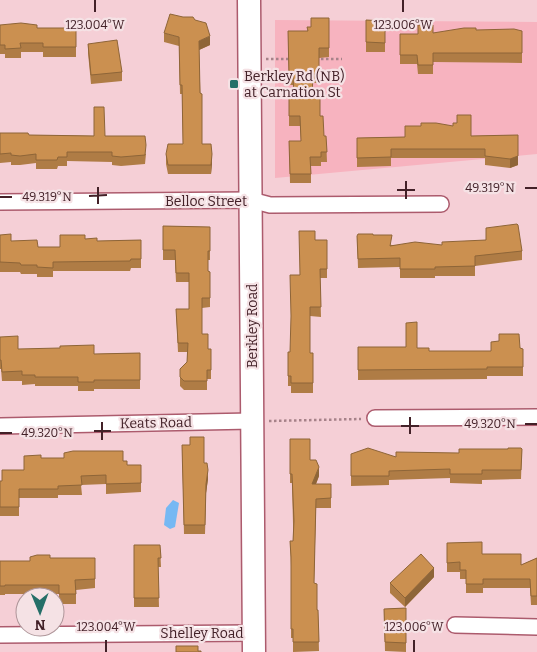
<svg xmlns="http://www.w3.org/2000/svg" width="537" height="652" font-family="Bitter,serif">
<rect width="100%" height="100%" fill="#f5cfd6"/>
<path fill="#f7b3bf" d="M275 20 537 22V154L275 178Z"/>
<path fill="#76b8f3" d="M173 500 179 503 175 527 170 529 164 525 166 508Z"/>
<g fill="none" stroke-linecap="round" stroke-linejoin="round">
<defs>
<path id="street" d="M0 202 251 200 270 205 441 204
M375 418 537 417
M0 426 252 421
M455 625 537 627
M0 635 253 633"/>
<path id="secondary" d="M249 0 254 652"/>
</defs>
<use href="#street" stroke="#ac5b6d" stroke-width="18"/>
<use href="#secondary" stroke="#ac5b6d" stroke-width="25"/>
<path stroke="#a68289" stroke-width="2.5" stroke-dasharray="2.5 2.5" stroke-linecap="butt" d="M266 59H290
M316 59H342
M269 421 361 419"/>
<use href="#street" stroke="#fff" stroke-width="15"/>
<use href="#secondary" stroke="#fff" stroke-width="22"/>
</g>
<path fill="#af7c45" d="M329 18V57L319 58V83H313V97L320 116 324 136H326L327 162H321V166H311V183H290L289 141H301L300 126H289V98H293V85H289L288 31H307L311 27Z
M366 20 385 21V52H366Z
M0 25 37 28H76V57H43V52H21V58H5V54H0Z
M476 30 522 31V63L433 62V74H418L417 64H400V34H418Z
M164 33 210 45 199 50 202 144 212 163 211 174H168L166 164V154L183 144 182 94H180L179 46 164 42Z
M88 44 122 72V81L91 84 88 53Z
M0 133 29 135 105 136 146 154 145 164 121 166 112 165V162L67 161V166H58L57 169H36V163L20 165H11V162L0 163Z
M518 135V165L510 168 485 165V158H391V166L357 167V138Z
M163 226 210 227V260H208V271L210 272V307L202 308V334L208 349H211V379H207V390H184L180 386V369L187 362V352H178L176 309H189V282H176L175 260H163Z
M486 228 522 251V260L475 266V276H435V278H400V267L358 268 357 236 392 245H442L486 240Z
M0 235 11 241 38 247H60L85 239 97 241 141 240V268H131L130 271H53V277H37V274H21L20 272H0Z
M315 240H327V278H320L321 317 310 316V353H313V393H291V386H288V352H290L300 275Z
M0 337 18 349 94 354 140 353V389H94V391H78V386H35V384L22 385V381H2L1 369H0Z
M358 347 417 348 429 351H491L523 349V376H487V379L358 380Z
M290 439 310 460 319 476 316 484H331V508H316L314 583 317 610H318L319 651 293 652V638H291V566L290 541H293V524L292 483H290Z
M182 445 204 463 208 479 206 493 205 534H184Z
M522 449 521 479 482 480V484L450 483V478L389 480V485L351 486V454L396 457Z
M41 458 123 461 127 465H141V492L106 494V484L81 485 82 495H58V498H19V516H0V481H2L24 470Z
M447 543 482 554 521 565 537 558V605H531L530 588H483V593H466V579H460V572H447Z
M134 545H160L161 567H158L159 607H134Z
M50 558H95V588L76 590V604H59V594H5V595H0V561H30Z
M434 577 405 607 390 593V583Z
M406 608V652L385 651 384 609Z"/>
<path fill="#8e6538" d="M210 36V45L199 50V41Z
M212 154V163L211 174V165Z
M518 156V165L510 168V159Z
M319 467V476L312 494V484Z
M208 470V479L206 493 205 534 206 484Z
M434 568V577L405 607V598Z"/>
<path fill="#cb9050" stroke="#8e6538" d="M170 14 183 17H193L195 20 206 23 210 36 199 41 200 93 202 94V144H211L212 154 211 165H168L166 154 168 144H183L182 85H180L179 37 164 33Z
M311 18H329V48H319V74H313L312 97 320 98V116H323L324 136H326L327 152H321V157H310L311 174H290L289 141H301L300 116H289V98H294L293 76H289L288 31H308L307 27H311Z
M366 20 385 21V43L366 42Z
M21 23 37 25V28H76V47H43V43H20L21 48 5 49V45H0V25Z
M418 25H433V33L464 28H476V30L514 29 522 31V53H433V65H418L417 55H400V34H418Z
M117 40 122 72 91 75 88 44Z
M94 107H104L105 136H145L146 145 145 155 121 157 112 156V152H67V157H58L57 160H36V154L20 156 11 155V153L0 154V133H28L29 135 94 136Z
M457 115H471V136L518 135V156L510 159 485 156V149H391V157L357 158V138L405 137V126H421V123H436L453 126V123H457Z
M517 224 518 225 522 251 475 256V266L435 267V269H400V258L358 259 357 236 358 234H373V235H392L390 246 415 242 442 245V242L486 240V228Z
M163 226 210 227V251H208V271L210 272V298H202V334H208V349H211V370H207V381H184L180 377V369L187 362 188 343H178L176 309H189V273H176L175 250H163Z
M299 231H315V240H327V269H320L321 307H310V353H313V383H291V376H288V352H290L291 316 290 275H300Z
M11 234V241L37 240 38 247H60V235H85V239L97 238V241L141 240V259H131L130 261 53 262V268L37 267V265H21L20 263 0 262V235Z
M417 322V348H429V351H491V342L499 341V334H519L520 348 523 349V367H487V369L358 370V347H406V323Z
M18 336V349L60 348V346L94 345V354L140 353V380H94V382H78V377H35V375H22V371L2 372 1 360H0V337Z
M190 437H204V463H207L208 470 206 484 205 525H184L182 445H190Z
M290 439H310V460H316L319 467 312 484H331V498L316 499 314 583 317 584V610H318L319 642H293V629H291V557L290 541H293L294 521 292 474H290Z
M368 448 396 457V452L459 453V449H508V448H521L522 449 521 470H482V474H450V469L389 471V476H351V454Z
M73 451H123V461H127V465H141V483L106 484V475L81 476 82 485 58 486V489H19V507H0V481H2V470H24V456L41 455V458H64V453Z
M482 542V554H521V565L537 558V596H531L530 579H483V584H466V570H460V562L447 563V543Z
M134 545H160L161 558H158L159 598H134Z
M421 554 434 568 405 598 390 583Z
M37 555H50V558H95V579L75 580 76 594H59V585H5V586H0V561H30V557Z
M406 608V643L385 642 384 609Z
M176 646H198V651H201V652H176Z"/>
<path fill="none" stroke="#432128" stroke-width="2" d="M95 0V12M403 0V12M406 181V199M98 187V204M525 188H537M397 190H415M89 196 107 195M0 197H12M410 417V434M102 422V440M525 424H537M401 426H419M94 431H111M0 433H12M106 640V652M414 640V652"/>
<rect fill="#256f68" stroke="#f5e2e5" stroke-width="2" x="229" y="79" width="10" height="10" rx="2.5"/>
<g text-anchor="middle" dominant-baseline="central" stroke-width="4.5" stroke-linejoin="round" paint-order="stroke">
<g font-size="14" fill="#432128" stroke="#f5e2e5" text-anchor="start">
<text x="244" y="76">Berkley Rd (NB)<tspan x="244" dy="16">at Carnation St</tspan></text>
</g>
<g font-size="14" fill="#432128" stroke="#f5e2e5">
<text x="206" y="201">Belloc Street</text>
<text transform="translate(252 326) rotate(-90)">Berkley Road</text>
<text transform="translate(156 423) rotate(-1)">Keats Road</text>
<text x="202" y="633">Shelley Road</text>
</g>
</g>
<g font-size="12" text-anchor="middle" fill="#432128" stroke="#f5e2e5" stroke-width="4.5" stroke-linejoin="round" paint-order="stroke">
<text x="95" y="29">123.004°W</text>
<text x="403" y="29">123.006°W</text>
<text x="490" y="192">49.319°N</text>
<text x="47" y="201">49.319°N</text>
<text x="490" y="428">49.320°N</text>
<text x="47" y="437">49.320°N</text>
<text x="106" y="631">123.004°W</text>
<text x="414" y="631">123.006°W</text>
</g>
<g transform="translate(40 612) rotate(179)"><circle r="24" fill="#f5e2e5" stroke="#ae9599"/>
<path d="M0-4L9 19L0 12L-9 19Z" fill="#256f68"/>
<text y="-8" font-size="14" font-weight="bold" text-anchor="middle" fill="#432128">N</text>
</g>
</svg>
